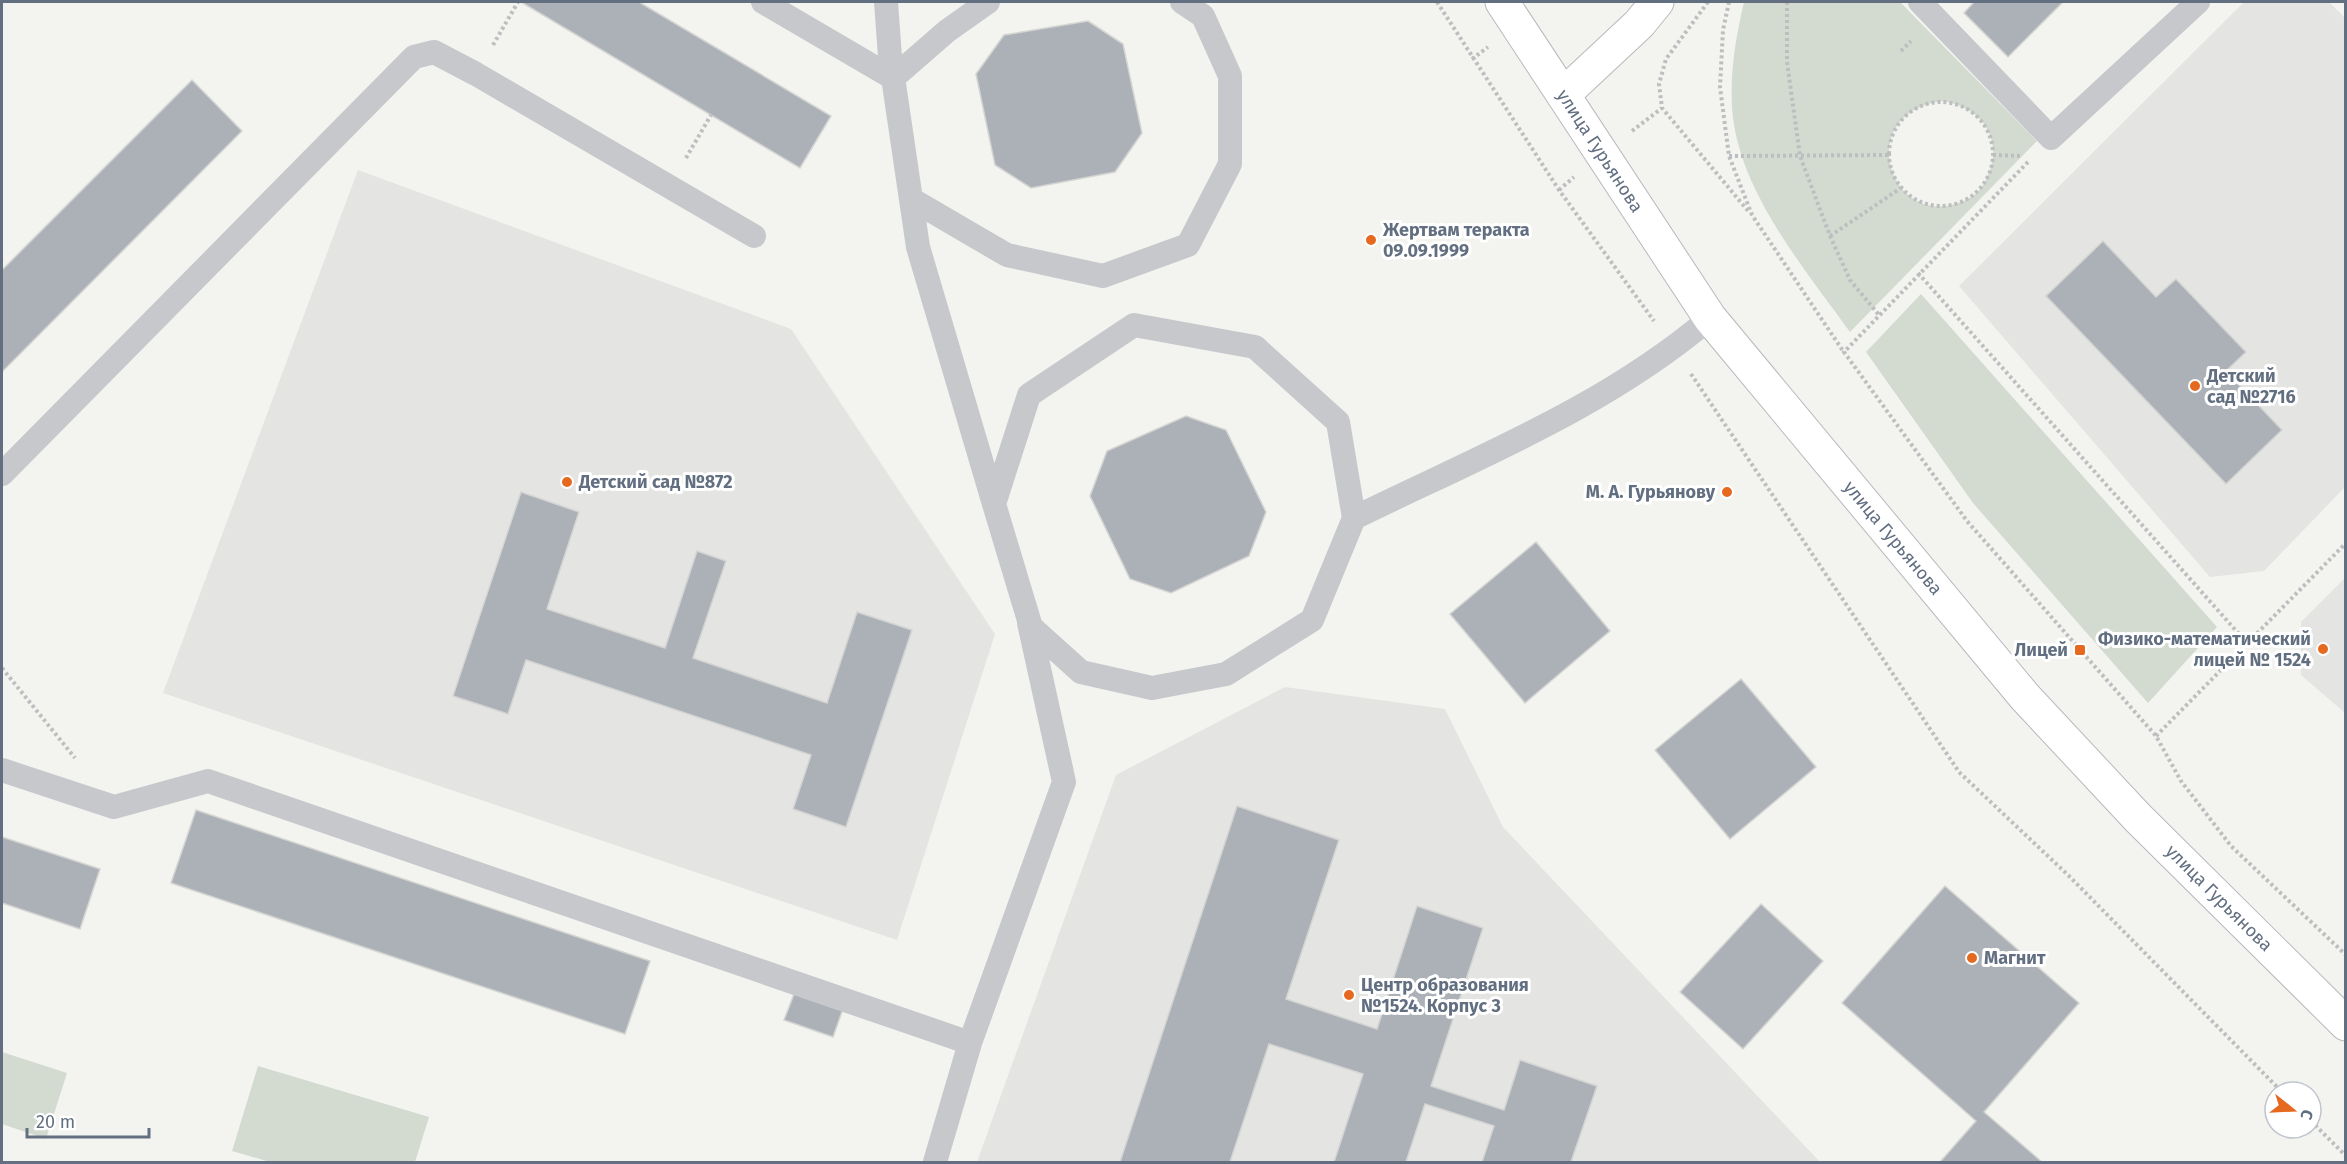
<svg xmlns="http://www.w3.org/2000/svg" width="2347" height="1164" font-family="'Fira Sans',sans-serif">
<rect width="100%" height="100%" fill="#f3f4ef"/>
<path fill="#e4e4e3" d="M2244 2H2329L2345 18V487L2264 571 2210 577 1959 286Z
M358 170 791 329 995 634 897 940 163 693Z
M2345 578V713L2301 675V622Z
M1285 687 1445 709 1503 827 1820 1162H977L1116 775Z"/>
<path fill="#d3dbd0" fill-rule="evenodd" d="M1744 2H1900L2037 141 1850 332C1804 268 1736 188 1732 106 1730 70 1736 37 1744 2ZM1942 101C1986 108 2007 145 1983 185 1978 194 1968 200 1958 203 1890 228 1852 114 1942 101Z
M1921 294 2217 627 2148 703 1973 503 1866 352Z
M2 1052 67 1073 46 1139 2 1124Z
M258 1066 429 1117 415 1162H270L232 1151Z"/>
<path fill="#acb1b8" stroke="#d4d5d2" stroke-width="1.5" d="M521 2H639L831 116 800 168Z
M1974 2H2063L2008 57 1964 13Z
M1088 21 1123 44 1142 133 1115 172 1031 188 995 165 976 74 1004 35Z
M192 80 242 131 2 372V270Z
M2103 241 2156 297 2176 279 2246 352 2226 371 2282 430 2226 484 2046 296Z
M1186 416 1226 430 1266 512 1249 556 1171 593 1130 579 1090 496 1107 451Z
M521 492 579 512 547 609 665 648 697 551 726 561 693 658 827 703 857 612 912 630 846 827 793 809 811 755 526 660 508 714 453 696Z
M1536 542 1610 631 1525 703 1450 614Z
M1741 679 1816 767 1730 839 1655 750Z
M1237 806 1339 840 1286 999 1377 1029 1417 906 1483 928 1431 1086 1504 1110 1520 1060 1597 1086 1571 1162H1482L1494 1126 1425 1104 1406 1162H1334L1363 1074 1269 1044 1230 1162H1120Z
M196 810 650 961 625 1034 171 883Z
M2 837 100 869 80 929 2 903Z
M1945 886 2079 1003 1984 1112 2042 1162H1940L1976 1121 1842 1003Z
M1761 904 1823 961 1743 1049 1680 992Z
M796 989 844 1006 833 1037 784 1020Z"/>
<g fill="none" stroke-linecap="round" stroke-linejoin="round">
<defs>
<path id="secondary" d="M1502 2 1710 318 2025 697 2138 818 2346 1024
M1563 95 1639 24 1657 2"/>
</defs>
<use href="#secondary" stroke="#b6b9be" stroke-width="35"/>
<path stroke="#bdbec0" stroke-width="4" stroke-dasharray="3 3" stroke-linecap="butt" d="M1437 2 1559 190 1654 321
M1708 2 1666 59 1659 84 1662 108 1749 212
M1729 2 1723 30 1720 87 1729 156 1752 215 1843 351
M1787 2V62L1800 156 1830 236 1850 280 1879 315
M493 45 518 2
M1901 51 1911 41
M1472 59 1488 47
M1889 154a52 52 0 1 1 104 0a52 52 0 1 1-104 0Z
M1632 131 1662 108
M1993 155 2023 156
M1729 156 1888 155
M686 158 711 115
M2028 162 1844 352 1967 521 2156 736 2181 781 2231 846 2346 955
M1559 190 1574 177
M1830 236 1901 188
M1918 273 2247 643
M1691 374 1959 772 2069 876 2282 1092
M2 668 75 758
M2156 736 2346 543
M2311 1121 2346 1156"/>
<path stroke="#c6c8cc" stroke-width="24" d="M763 2 893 78 947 31 988 2
M886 2 890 57 918 247 994 504
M1920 2 2051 138 2198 2
M911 199 1007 255 1103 276 1188 245 1230 164V76L1203 16 1182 2
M1134 325 1255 347 1338 422 1354 518 1312 620 1226 674 1152 688 1081 672 1031 627 994 504 1029 395Z
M2 474 414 57 434 52 476 74 754 236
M1354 518C1476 458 1606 407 1710 318
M2 770 114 807 208 781 970 1043
M935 1162 970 1043 1064 782 1029 623"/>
<use href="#secondary" stroke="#fff" stroke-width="33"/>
</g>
<g fill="#e5691f" stroke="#fff" stroke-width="2">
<circle cx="1371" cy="240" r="6"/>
<circle cx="2195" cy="386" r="6"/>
<circle cx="567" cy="482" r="6"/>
<circle cx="1727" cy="492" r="6"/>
<circle cx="2323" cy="649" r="6"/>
<rect x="2074" y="644" width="12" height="12" rx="3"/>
<circle cx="1972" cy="958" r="6"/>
<circle cx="1349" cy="995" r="6"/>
</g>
<g text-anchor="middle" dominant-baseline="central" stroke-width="6" stroke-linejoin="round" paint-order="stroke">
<g font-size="18" fill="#626f81" stroke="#fff">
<text transform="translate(1600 151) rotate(57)">улица Гурьянова</text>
<text transform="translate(1893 538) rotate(50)">улица Гурьянова</text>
<text transform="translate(2219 898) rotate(45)">улица Гурьянова</text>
</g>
<g font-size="18" font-weight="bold" fill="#626f81" stroke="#fff" text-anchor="start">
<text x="1383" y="230">Жертвам теракта<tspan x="1383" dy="21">09.09.1999</tspan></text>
<text x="2207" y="376">Детский<tspan x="2207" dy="21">сад №2716</tspan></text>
<text x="579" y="482">Детский сад №872</text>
<text x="1715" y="492" text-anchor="end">М. А. Гурьянову</text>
<text x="2311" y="639" text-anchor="end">Физико-математический<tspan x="2311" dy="21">лицей № 1524</tspan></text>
<text x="2068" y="650" text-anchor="end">Лицей</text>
<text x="1984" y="958">Магнит</text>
<text x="1361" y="985">Центр образования<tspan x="1361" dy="21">№1524. Корпус 3</tspan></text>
</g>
</g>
<rect width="2347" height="1164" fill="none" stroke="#626f81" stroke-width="6"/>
<g transform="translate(2293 1110) rotate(108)"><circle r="28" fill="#ffffff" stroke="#c0c5cd" stroke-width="1.5"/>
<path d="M0-4.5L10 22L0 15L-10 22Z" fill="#e5691f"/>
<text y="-9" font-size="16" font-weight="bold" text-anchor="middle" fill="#626f81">С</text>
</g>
<path d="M27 1128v9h122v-9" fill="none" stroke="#626f81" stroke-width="3"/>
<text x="36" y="1128" font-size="18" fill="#626f81" stroke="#ffffff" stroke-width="4.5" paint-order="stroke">20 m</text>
</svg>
